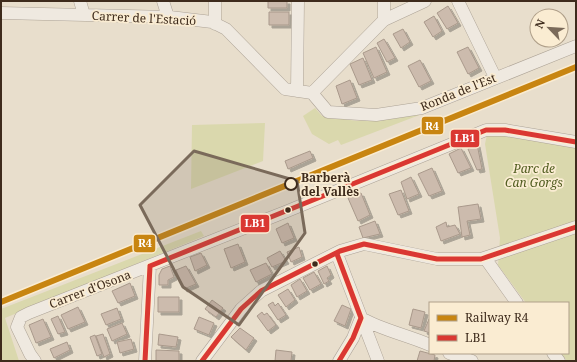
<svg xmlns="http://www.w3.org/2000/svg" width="577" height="362" font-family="'Noto Serif',serif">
<defs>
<filter id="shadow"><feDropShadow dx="3" dy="3" stdDeviation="0" flood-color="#0004"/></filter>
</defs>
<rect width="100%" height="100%" fill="#e8decc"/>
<path fill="#dad8ad" d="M315 108 322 116 357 121 430 111 341 145 338 140 329 144 312 134 303 116Z
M265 123 263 161 191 189 192 125Z
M489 125 576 139V361H567L561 353H568V303H526L498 265 500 238 485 144Z
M201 231 204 236 5 318 19 361H1V309Z"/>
<path fill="#ccbbad" stroke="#a9998b" filter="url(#shadow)" d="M268 1H287V8H268Z
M448 6 458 23 447 29 437 13Z
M269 12H289V25H269Z
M434 16 442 31 433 37 424 22Z
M403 29 410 42 401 48 393 34Z
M384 39 395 58 387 62 377 43Z
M376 47 387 72 374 78 363 53Z
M468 47 479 68 468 74 457 52Z
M363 58 372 80 359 85 350 64Z
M420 60 431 81 419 87 408 66Z
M350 80 357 98 342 104 336 86Z
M477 144 482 169 477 170 468 149Z
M461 148 471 168 458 173 449 154Z
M310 151 313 158 288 169 285 161Z
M432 168 442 191 429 196 418 174Z
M411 177 419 194 407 199 401 182Z
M401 190 409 211 398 215 389 194Z
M361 193 370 215 358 221 348 198Z
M478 204 481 219 467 221 470 235 462 237 458 207Z
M375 221 380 234 363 238 359 227Z
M446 222 447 227 455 225 460 234 441 241 436 227Z
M288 223 294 238 282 243 276 229Z
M238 244 245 262 231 268 224 249Z
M299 247 302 257 291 262 287 252Z
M280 251 286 261 272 267 267 258Z
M201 253 207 265 195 271 190 257Z
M266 263 272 274 256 282 250 270Z
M170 266 174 277 168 280V285H159V275L162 269Z
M186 266 196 284 184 289 176 270Z
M327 266 331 275 327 278 329 281 324 284 318 271Z
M314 272 321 284 310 290 303 278Z
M300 279 307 291 297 297 291 285Z
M130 283 135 296 118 303 112 291Z
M288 289 295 300 286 307 278 295Z
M158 297H179V312H158Z
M212 300 223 308 216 317 205 309Z
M273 302 275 306 278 303 286 315 278 320 268 305Z
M342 305 351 309 345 326 334 321Z
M78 307 85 322 68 329 61 315Z
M117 308 121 319 106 325 101 314Z
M413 309 425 312 421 328 409 325Z
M262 312 264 315 267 313 276 325 268 331 257 316Z
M58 316 65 332 58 334 51 319Z
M199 317 214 323 209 335 194 329Z
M43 319 51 337 36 343 29 325Z
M429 319H430V333L424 331Z
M122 323 127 334 112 341 107 329Z
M240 328 254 338 246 350 231 337Z
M103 334 110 354 104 357 96 336Z
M159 334 178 337 176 347 158 345Z
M95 335 102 354 97 356 90 337Z
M131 339 134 349 120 353 117 342Z
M67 342 70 350 54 358 50 349Z
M156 350 179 351V361H156Z
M276 350 292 352 291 361H275Z
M420 351 435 355 434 361H417Z"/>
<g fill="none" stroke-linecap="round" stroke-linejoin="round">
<defs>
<path id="minor" d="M80 1 84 15
M163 1 168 17
M458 1 495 77
M1 13 170 17 212 22 226 29 285 89 312 93
M384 20V1
M215 24V1
M297 91 298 1
M312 93 328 112 376 115 422 108 576 46
M312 93 384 20 425 1
M337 254 378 361
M485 258 517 303
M361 318C382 330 407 335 430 345
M449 353 472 361
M553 353 559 361
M35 361 30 354 17 327 21 317 29 313 285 212 486 130H505L576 142
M145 361 150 266
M202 361 241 309 261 291 340 251 364 244 437 259H481L576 227
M339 361 353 338 361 318"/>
</defs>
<use href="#minor" stroke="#ada396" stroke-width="13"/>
<use href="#minor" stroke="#efe9e0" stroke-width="12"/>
<defs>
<path id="bus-1" d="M337 254 361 318 353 338 339 361
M150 266 486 130H505L576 142
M145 361 150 266
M202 361 241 309 261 291 340 251 364 244 437 259H481L576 227"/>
</defs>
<use href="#bus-1" stroke="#faecd2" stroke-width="8"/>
<use href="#bus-1" stroke="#da3832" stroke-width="5"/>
<defs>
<path id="rail-1" d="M1 302 576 67"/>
</defs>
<use href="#rail-1" stroke="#faecd2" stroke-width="9"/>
<use href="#rail-1" stroke="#c88511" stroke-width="6"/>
</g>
<path fill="#7a6a5a" fill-opacity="0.2" stroke="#7a6a5a" stroke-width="3" stroke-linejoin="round" d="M194 151 297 181 305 233 239 325 183 287 140 205Z"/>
<circle fill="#faecd2" stroke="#3e2b1c" stroke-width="2" cx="291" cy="184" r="6"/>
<g fill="#3e2b1c" stroke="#faecd2" stroke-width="1.5">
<circle cx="288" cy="210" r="3.5"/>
<circle cx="315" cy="264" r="3.5"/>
</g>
<g text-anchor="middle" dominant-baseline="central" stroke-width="3.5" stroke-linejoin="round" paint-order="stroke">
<g font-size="12" fill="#3e2b1c" stroke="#faecd2">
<text transform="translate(144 18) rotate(3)">Carrer de l'Estació</text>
<text transform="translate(458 92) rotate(-22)">Ronda de l'Est</text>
<text transform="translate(90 289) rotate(-21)">Carrer d'Osona</text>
</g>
<g font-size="12" font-style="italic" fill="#515d20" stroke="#faecd2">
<text x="534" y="168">Parc de<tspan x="534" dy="14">Can Gorgs</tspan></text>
</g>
<g font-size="12" font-weight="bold" fill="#3e2b1c" stroke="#faecd2" text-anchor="start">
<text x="301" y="177">Barberà<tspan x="301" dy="14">del Vallès</tspan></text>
</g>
</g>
<g stroke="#faecd2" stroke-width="1.5">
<rect x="421" y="116" width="23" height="19" rx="4" fill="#c88511"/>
<rect x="450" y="129" width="30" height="19" rx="4" fill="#da3832"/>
<rect x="240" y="214" width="30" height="19" rx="4" fill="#da3832"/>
<rect x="133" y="234" width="23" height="19" rx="4" fill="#c88511"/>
</g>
<g font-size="11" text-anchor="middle" font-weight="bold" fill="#fff">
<text x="432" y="130">R4</text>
<text x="465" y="142">LB1</text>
<text x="255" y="227">LB1</text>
<text x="145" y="247">R4</text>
</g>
<rect width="577" height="362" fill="none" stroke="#3e2b1c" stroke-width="4"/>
<rect x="429" y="302" width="140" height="52" fill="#faecd2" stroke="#af9f89"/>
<rect x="437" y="315" width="20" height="6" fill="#c88511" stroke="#af9f89"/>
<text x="465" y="322" font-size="12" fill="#3e2b1c">Railway R4</text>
<rect x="437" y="335" width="20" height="6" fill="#da3832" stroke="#af9f89"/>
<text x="465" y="342" font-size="12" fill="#3e2b1c">LB1</text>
<g transform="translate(549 28) rotate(295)"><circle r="19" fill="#faecd2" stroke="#af9f89"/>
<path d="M0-3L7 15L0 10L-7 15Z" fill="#7a6a5a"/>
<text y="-6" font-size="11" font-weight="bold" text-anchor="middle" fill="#3e2b1c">N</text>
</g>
</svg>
